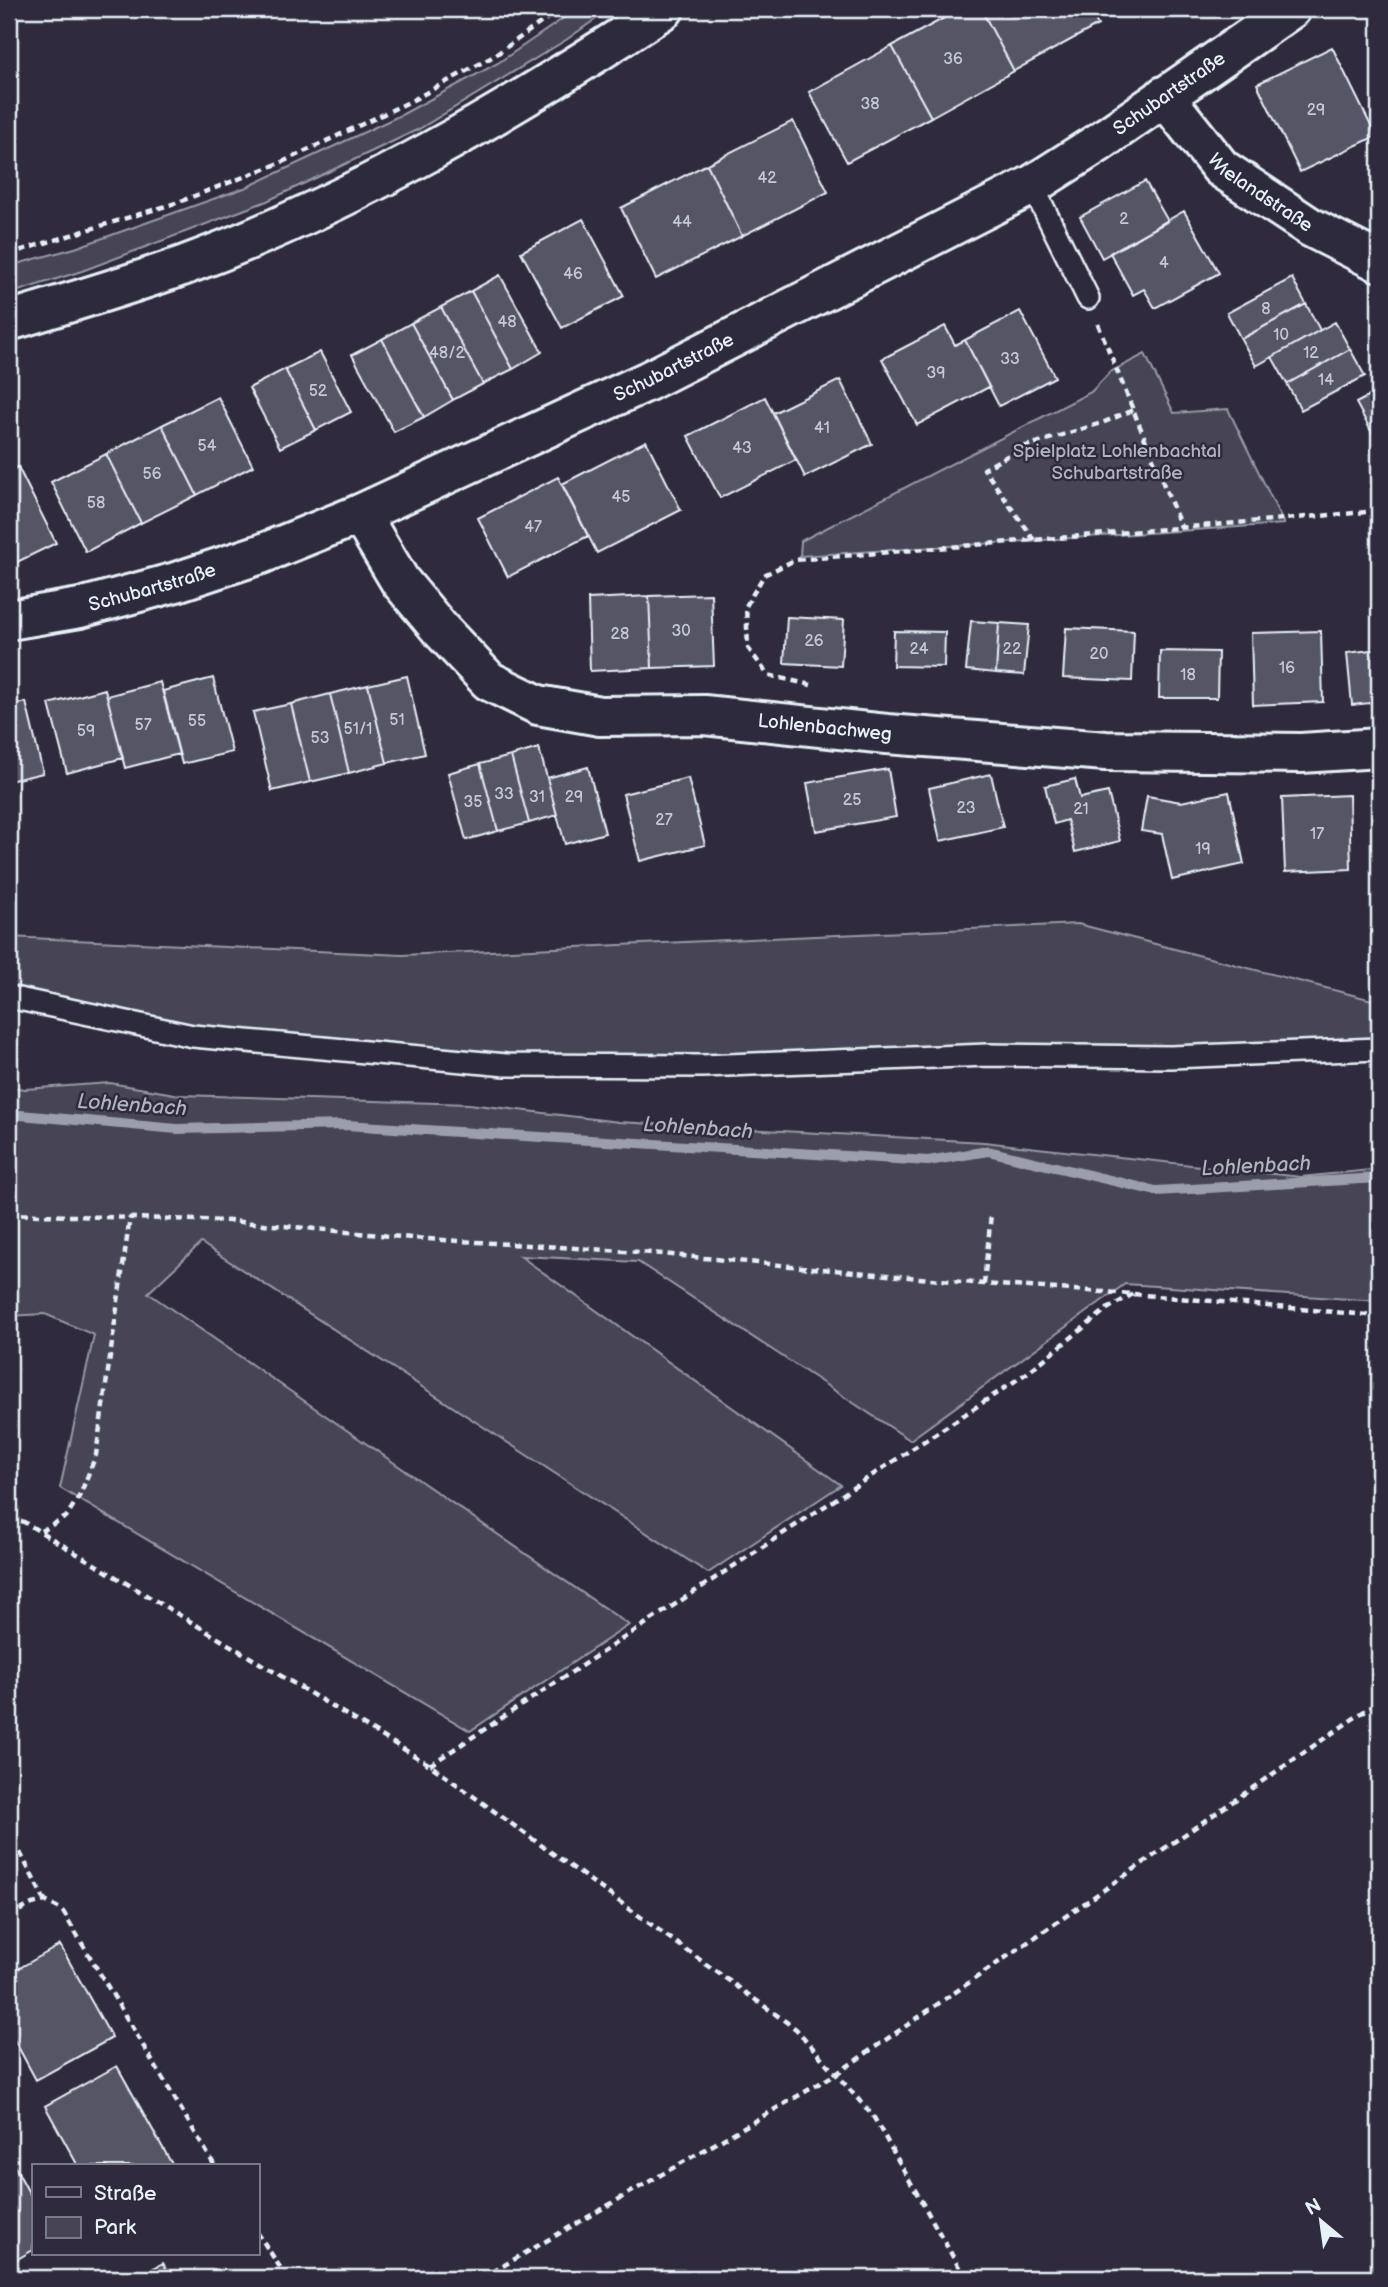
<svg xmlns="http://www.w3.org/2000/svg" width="1388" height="2287" font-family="'Balsamiq Sans',sans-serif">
<rect width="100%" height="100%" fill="#2f2a3d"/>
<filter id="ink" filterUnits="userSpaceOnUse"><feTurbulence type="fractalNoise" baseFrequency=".0143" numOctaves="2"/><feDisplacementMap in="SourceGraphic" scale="14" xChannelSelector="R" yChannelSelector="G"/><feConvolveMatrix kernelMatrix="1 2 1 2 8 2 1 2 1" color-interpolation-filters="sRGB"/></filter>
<g filter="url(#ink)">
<path fill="#464455" stroke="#979aa6" stroke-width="2" d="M577 9H610L566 40 419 129 267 201 82 271 9 294V266L75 248 247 187 403 114 498 63Z
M1145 354 1174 413 1228 409 1284 524 800 556 801 541 1091 392 1110 372Z
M1078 924 1372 1000 1379 999V1049L506 1065 193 1036 9 997V937L402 955Z
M110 1083 180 1095 469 1104 619 1122 984 1142 1301 1177 1379 1169V1301L1125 1284 910 1440 638 1262 520 1256 841 1485 708 1573 201 1243 148 1293 629 1625 470 1731 60 1488 94 1335 45 1314 9 1316V1087L25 1089Z"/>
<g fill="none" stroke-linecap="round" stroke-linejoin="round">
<path stroke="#9c9fab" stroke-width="10" d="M9 1114 177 1129 346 1125 928 1161 988 1151 1156 1191 1379 1178"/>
</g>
<path fill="#575565" stroke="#e8f1f8" stroke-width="2" d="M961 9H981L1014 71 931 117 892 46Z
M981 9H1089L1098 25 1014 71Z
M892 46 931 117 847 162 809 92Z
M1332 47 1376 136 1300 172 1257 84Z
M793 121 828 192 742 236 707 164Z
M707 164 742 236 656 279 621 208Z
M1145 181 1168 221 1102 258 1080 217Z
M1184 211 1219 273 1155 308 1144 289 1133 295 1110 253Z
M583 219 624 296 562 328 521 252Z
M500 275 542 352 513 369 471 291Z
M1292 278 1306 304 1241 339 1227 313Z
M471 291 513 369 483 384 441 307Z
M1306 304 1320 330 1256 366 1241 339Z
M441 307 483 384 453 400 411 323Z
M1020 311 1055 377 999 406 965 340Z
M1335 322 1350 349 1287 384 1272 357Z
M411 323 453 400 424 417 382 339Z
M945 326 955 345 965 340 989 387 917 425 882 359Z
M382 339 424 417 394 432 352 355Z
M1350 349 1365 376 1301 410 1287 384Z
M320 352 351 412 316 430 285 369Z
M285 369 316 430 280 448 249 388Z
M840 380 872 444 805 477 773 413Z
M1379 391V446L1356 403Z
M218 397 253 466 197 495 162 425Z
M765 397 796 460 720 498 688 436Z
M162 425 197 495 141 523 106 454Z
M646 441 681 510 597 553 562 484Z
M106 454 141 523 86 552 51 482Z
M18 467 56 543 9 566V472Z
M558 477 588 536 508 577 478 518Z
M711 594 714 666 652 668 649 596Z
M649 596 652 668 590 671 588 599Z
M787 617 844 620 841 666 784 663Z
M971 621 999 623 996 673 966 670Z
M999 623 1029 625 1024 675 996 673Z
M1066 628 1134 631 1132 681 1063 678Z
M894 631 945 632 944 667 893 666Z
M1321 631 1323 702 1253 705 1251 633Z
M1379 649V702L1352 705 1347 653Z
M1160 651 1218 652 1217 698H1159Z
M407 676 425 754 387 763 368 685Z
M213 678 232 752 182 764 163 691Z
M160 682 179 754 125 768 107 696Z
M368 685 387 763 349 773 330 694Z
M105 689 123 758 67 773 49 704Z
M330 694 349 773 310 782 291 704Z
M26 702 43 773 9 781V706Z
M291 704 310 782 272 791 253 712Z
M539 748 557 815 529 823 511 756Z
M511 756 529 823 498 831 480 764Z
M480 764 498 831 466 840 448 773Z
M588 767 605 833 565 844 547 778Z
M888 769 896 817 816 831 807 783Z
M991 774 1003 827 940 841 929 788Z
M688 778 705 845 640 861 623 794Z
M1075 779 1080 798 1108 792 1120 841 1075 852 1067 820 1054 824 1045 786Z
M1229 792 1244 864 1172 880 1162 834 1141 831 1147 796 1181 802Z
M1349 795 1351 869 1285 872 1282 798Z
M60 1945 112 2038 36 2080 9 2030V1974Z
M117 2066 173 2166H78L45 2106Z
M9 2156 33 2200V2250L9 2264Z
M163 2263 171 2278H135Z"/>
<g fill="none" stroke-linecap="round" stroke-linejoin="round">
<defs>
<path id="service" d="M1032 185 1088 298
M9 997 193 1036 506 1065 702 1066 988 1055 1171 1057 1379 1049"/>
<g id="minor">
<path id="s1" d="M1164 96 1221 168 1310 227 1379 262"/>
<path id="s2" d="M360 514 400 581 440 629 489 681 538 705 600 716 704 715 887 734 1106 751 1301 753 1379 748"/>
<path id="s3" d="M9 620 80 608 176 582 261 554 360 514 648 381 1032 185 1098 143 1291 9"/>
</g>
<path id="secondary" d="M9 321C67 303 127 286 185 265 355 202 514 108 664 9"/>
</defs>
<use href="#service" stroke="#e8f1f8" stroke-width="26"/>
<use href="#minor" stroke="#e8f1f8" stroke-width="44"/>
<use href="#secondary" stroke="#e8f1f8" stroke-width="44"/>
<path stroke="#e8f1f8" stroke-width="4.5" stroke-dasharray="7 5" stroke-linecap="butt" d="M9 254 176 203 280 163 411 101 494 56 560 9
M1098 324 1181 527
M1034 540 984 469 1023 447 1102 423 1133 410
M811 685 768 675 748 648 746 606 764 575 795 560 1379 511
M9 1214 231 1221 412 1238 640 1252 984 1284 1133 1294 1379 1316
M984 1284 991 1214
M9 1519 24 1522 430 1765 796 2029 873 2116 965 2278
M41 1531 66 1517 80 1495 96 1455 130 1217
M430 1765 970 1411 1027 1373 1107 1309 1133 1294
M9 1831 45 1901
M9 1916 32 1904 45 1901 62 1910 215 2166
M257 2232 287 2278
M482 2278 836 2074 1379 1701"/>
<use href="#service" stroke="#2f2a3d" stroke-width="21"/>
<use href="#minor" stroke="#2f2a3d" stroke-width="38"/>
<use href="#secondary" stroke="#2f2a3d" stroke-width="38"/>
</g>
</g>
<g text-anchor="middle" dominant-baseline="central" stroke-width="5" stroke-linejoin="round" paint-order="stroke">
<g font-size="16" fill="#c4cad3">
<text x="953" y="59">36</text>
<text x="870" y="104">38</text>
<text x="1316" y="110">29</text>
<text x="767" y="178">42</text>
<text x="1124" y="219">2</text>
<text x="682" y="222">44</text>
<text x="1164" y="263">4</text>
<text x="573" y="274">46</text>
<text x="1266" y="309">8</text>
<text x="507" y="322">48</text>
<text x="1281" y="335">10</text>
<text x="447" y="353">48/2</text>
<text x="1311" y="353">12</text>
<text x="1010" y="359">33</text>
<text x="936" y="373">39</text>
<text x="1326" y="380">14</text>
<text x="318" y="391">52</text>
<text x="822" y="428">41</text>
<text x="207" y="446">54</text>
<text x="742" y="448">43</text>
<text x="152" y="474">56</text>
<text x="621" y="497">45</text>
<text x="96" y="503">58</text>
<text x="533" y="527">47</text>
<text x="681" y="631">30</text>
<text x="620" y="634">28</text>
<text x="814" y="641">26</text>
<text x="919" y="649">24</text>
<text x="1012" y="649">22</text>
<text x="1099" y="654">20</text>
<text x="1287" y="668">16</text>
<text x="1188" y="675">18</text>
<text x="397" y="720">51</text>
<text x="197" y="721">55</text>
<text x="143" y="725">57</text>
<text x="358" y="729">51/1</text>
<text x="86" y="731">59</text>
<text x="320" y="738">53</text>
<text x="504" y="794">33</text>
<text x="537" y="797">31</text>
<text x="574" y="797">29</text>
<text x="852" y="800">25</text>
<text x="473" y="802">35</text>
<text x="966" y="808">23</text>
<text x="1081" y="809">21</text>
<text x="664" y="820">27</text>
<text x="1317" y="834">17</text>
<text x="1203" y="849">19</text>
</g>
<g font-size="19" fill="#e8f1f8" stroke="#2f2a3d">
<text stroke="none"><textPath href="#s3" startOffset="1281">Schubartstraße</textPath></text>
<text stroke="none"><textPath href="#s1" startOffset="138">Wielandstraße</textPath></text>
<text stroke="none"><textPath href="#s3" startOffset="714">Schubartstraße</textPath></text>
<text stroke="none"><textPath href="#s3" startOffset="147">Schubartstraße</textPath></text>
<text stroke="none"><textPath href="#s2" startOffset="555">Lohlenbachweg</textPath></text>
</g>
<g font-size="19" fill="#afb4bf" stroke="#2f2a3d">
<text x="1117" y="451">Spielplatz Lohlenbachtal<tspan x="1117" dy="22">Schubartstraße</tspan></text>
</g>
<g font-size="21" font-style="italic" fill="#afb4be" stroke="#2f2a3d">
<text transform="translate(132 1105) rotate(4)">Lohlenbach</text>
<text transform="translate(698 1128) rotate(4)">Lohlenbach</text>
<text transform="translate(1256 1166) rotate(-3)">Lohlenbach</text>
</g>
</g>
<rect width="1388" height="2287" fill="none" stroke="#2f2a3d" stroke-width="35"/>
<rect x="18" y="18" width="1353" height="2252" fill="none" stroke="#e8f1f8" stroke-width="2.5" filter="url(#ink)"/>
<rect x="32" y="2164" width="228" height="91" fill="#2f2a3d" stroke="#797a88" stroke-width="2"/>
<rect x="46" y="2187" width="35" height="10" fill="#2f2a3d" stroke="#797a88" stroke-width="2"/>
<text x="94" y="2200" font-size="21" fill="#e8f1f8">Straße</text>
<rect x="46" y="2217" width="35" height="21" fill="#464455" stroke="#797a88" stroke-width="2"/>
<text x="94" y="2234" font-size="21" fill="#e8f1f8">Park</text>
<g transform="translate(1321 2221) rotate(331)" stroke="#2f2a3d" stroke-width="5" paint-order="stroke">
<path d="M0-5L12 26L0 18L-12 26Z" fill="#e8f1f8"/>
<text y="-10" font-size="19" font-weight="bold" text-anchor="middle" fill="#e8f1f8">N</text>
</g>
</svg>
